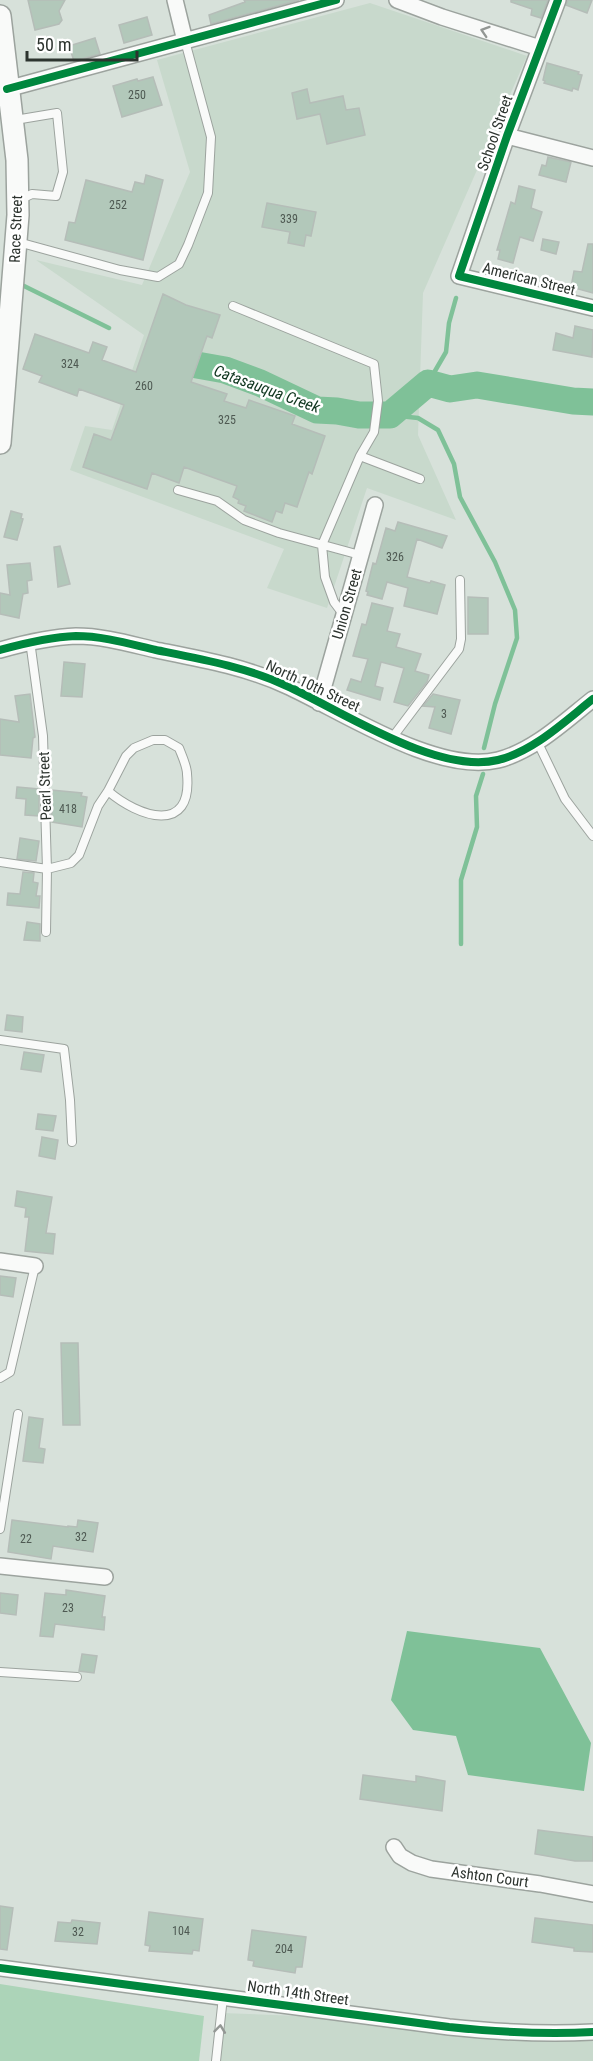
<svg xmlns="http://www.w3.org/2000/svg" width="593" height="2061" font-family="'Roboto Condensed',sans-serif">
<rect width="100%" height="100%" fill="#d7e1da"/>
<path fill="#c8d9cc" d="M370 3 527 56 423 293 418 435 456 520 367 488 327 608 267 588 284 549 70 470 85 426 112 430 144 335 36 260 142 285 190 172 157 60Z
M221 2013 593 2027V2061H216Z"/>
<path fill="#acd4b8" d="M0 1984 204 2016 199 2061H0Z"/>
<path fill="#7fc198" d="M407 1631 540 1648 591 1743 584 1791 468 1775 456 1736 413 1730 391 1700Z"/>
<g fill="none" stroke-linecap="round" stroke-linejoin="round">
<path stroke="#7fc198" stroke-width="4.5" d="M20 284 109 328
M428 383 446 352 449 323 456 298
M390 415 418 418 438 430 454 464 460 497 495 562 515 610 517 638 495 704 484 748
M461 944V880L477 827 476 796 483 774"/>
<path stroke="#7fc198" stroke-width="27" d="M180 362 225 370 260 383 317 410 337 411 359 415H390L428 383 450 389 477 385 573 401 593 402"/>
</g>
<path fill="#b2c8ba" stroke="#b5bdb8" stroke-width="1.5" d="M28 0H65L59 11 62 20 59 24 35 30Z
M244 0H299L211 24 209 15 245 2Z
M511 0H548L541 18 531 15 532 9 511 2Z
M568 0H592L587 13 566 5Z
M147 17 152 35 124 43 119 25Z
M95 38 100 54 74 61 69 46Z
M547 63 579 72 578 74 582 75 578 90 573 88 572 91 544 83 545 81 543 80Z
M153 77 162 105 122 117 113 86 137 79 138 81Z
M307 89 310 103 343 96 346 110 359 108 365 135 327 144 320 114 297 119 292 93Z
M548 157 571 162 566 182 539 175 542 165 546 166Z
M146 175 163 180 143 260 65 240 69 222 75 223 86 180 132 192 135 182 144 184Z
M519 186 535 190 531 208 542 212 533 241 520 237 513 263 498 259 500 250H497L511 202 515 204Z
M267 203 316 212 311 236 306 235 304 246 288 243 290 232 262 227Z
M543 239 559 242 556 254 541 250Z
M588 244H593V293L571 287 574 271 582 272Z
M163 294 186 305 220 315 212 338 207 336 191 382 227 394 224 401 246 408 249 400 295 416 292 424 325 436 312 474 309 472 297 507 285 503 282 513 276 511 272 522 244 511 246 506 238 503 239 500 233 497 237 486 184 467 179 483 152 473 147 489 83 467 94 434 111 440 124 405 79 389 77 396 39 382 42 376 23 369 35 334 89 353 93 342 107 347 102 360 136 372Z
M575 326 593 330 592 357 553 350 556 333 573 338Z
M11 511 22 514 21 518 23 519 17 540 4 537Z
M398 522 447 536 442 548 417 539 407 577 430 583 431 581 445 585 437 614 404 606 408 588 387 582 382 599 367 595 368 592 366 591 373 563 376 564 386 528 395 531Z
M60 546 70 584 58 587 54 547Z
M30 563 32 580 27 581 28 593 23 594 19 618 0 614V593L10 595 7 565Z
M468 597 488 598V634H468Z
M372 603 393 608 387 631 400 634 396 647 421 654 415 671 429 675 427 682 408 706 394 702 404 668 381 662 375 686 383 688 380 700 347 690 351 679 361 682 368 659 353 656 362 624 366 625Z
M64 662 85 664 82 697 61 696Z
M30 694 35 737 33 738 31 758 0 755V719L19 722 15 696Z
M433 694 460 700 451 734 429 728 435 707 423 706Z
M17 787 39 789V816L25 815 26 799 16 798Z
M51 790 82 793 81 796 87 797 82 827 52 822Z
M20 838 39 841 36 861 17 859Z
M23 872 34 873 33 882 38 883 36 896H40L39 908 7 905 8 893 20 894Z
M27 922 40 924V941L24 940Z
M7 1015 23 1017 22 1032 5 1030Z
M24 1052 44 1055 41 1072 21 1069Z
M38 1114 56 1116 53 1131 36 1129Z
M42 1137 58 1140 55 1159 39 1156Z
M17 1191 52 1197 46 1233 55 1234 53 1254 25 1251 29 1217H25L26 1208 15 1206Z
M0 1276 16 1278 13 1297 0 1295Z
M61 1343H78L80 1425H63Z
M29 1417 43 1419 39 1448 45 1449 43 1463 23 1461Z
M12 1520 68 1527V1526L77 1527 78 1520 98 1523 93 1552 53 1546 51 1559 8 1552Z
M66 1590 105 1596 102 1617H105L104 1630 55 1624 53 1637 40 1636 45 1593 66 1595Z
M0 1593 18 1595 16 1615 0 1613Z
M82 1654 97 1656 94 1673 79 1671Z
M363 1775 416 1782V1776L445 1781 442 1811 360 1799Z
M538 1830 593 1837V1861H575L535 1854Z
M0 1906 13 1908 7 1950 0 1949Z
M149 1912 203 1919 199 1951 193 1950 192 1954 149 1951 150 1946 145 1945Z
M535 1918 593 1925V1952L574 1951V1948L532 1942Z
M72 1920 100 1923 97 1944 55 1941 58 1922 71 1923Z
M252 1930 306 1937 302 1967H296L295 1973 253 1966 254 1961 248 1960Z"/>
<g fill="none" stroke-linecap="round" stroke-linejoin="round">
<defs>
<path id="service" d="M15 120 57 113 63 172 56 196 32 194 19 200
M18 242 120 270 158 277 179 264 188 245 208 193 211 137 185 41
M233 306 374 364 378 401 374 432 360 456 322 545 325 577 334 602 343 614
M360 456 420 479
M178 490 217 501 244 520 279 533 360 555
M30 641 43 736 47 869 46 932
M392 738 459 649 461 639 460 580
M537 741 565 799 593 836
M0 862 47 869 71 863 79 855 98 806 108 791 126 756 134 748 153 740H165L179 748C182 756 187 766 187 774 193 836 138 817 108 791
M0 1040 64 1049 70 1100 72 1142
M0 1378 10 1372 35 1266
M0 1529 18 1414
M0 1672 77 1677
M216 2061 223 1997"/>
<path id="minor" d="M175 0 185 41
M397 0 442 17 540 48
M558 0 507 136 459 276 593 308
M7 89 336 0
M507 136 593 158
M0 650C25 643 49 637 76 636 103 636 130 644 156 650 201 659 246 667 287 686 342 711 437 775 498 760 534 751 565 721 593 699
M319 703 375 505
M0 1261 35 1266
M0 1566 105 1577
M394 1847 400 1856 412 1863 431 1869 540 1884 593 1894
M0 1968 449 2027C497 2032 544 2035 593 2032"/>
<path id="secondary" d="M0 16 17 160 18 215 0 443"/>
</defs>
<use href="#service" stroke="#9ca39e" stroke-width="10"/>
<use href="#minor" stroke="#9ca39e" stroke-width="18"/>
<use href="#secondary" stroke="#9ca39e" stroke-width="24"/>
<use href="#service" stroke="#f9faf9" stroke-width="8"/>
<use href="#minor" stroke="#f9faf9" stroke-width="15"/>
<use href="#secondary" stroke="#f9faf9" stroke-width="21"/>
<defs>
<path id="cycleway" d="M558 0 507 136 459 276 593 308
M7 89 336 0
M0 650C25 643 49 637 76 636 103 636 130 644 156 650 201 659 246 667 287 686 342 711 437 775 498 760 534 751 565 721 593 699
M0 1968 449 2027C497 2032 544 2035 593 2032"/>
</defs>
<use href="#cycleway" stroke="#fff" stroke-width="11"/>
<use href="#cycleway" stroke="#00873e" stroke-width="8"/>
</g>
<defs><path id="oneway-chevron" d="M-2-3.5L2.5 0L-2 3.5" fill="none" stroke-width="1.6" stroke-linecap="round" stroke-linejoin="round" transform="scale(1.5)"/></defs>
<g stroke="#939794">
<use href="#oneway-chevron" transform="translate(485 31) rotate(-162)"/>
<use href="#oneway-chevron" transform="translate(220 2029) rotate(-83)"/>
</g>
<g text-anchor="middle" dominant-baseline="central" stroke-width="5" stroke-linejoin="round" paint-order="stroke">
<g font-size="12" fill="#4e5952">
<text x="137" y="95">250</text>
<text x="118" y="205">252</text>
<text x="289" y="219">339</text>
<text x="70" y="364">324</text>
<text x="144" y="386">260</text>
<text x="227" y="420">325</text>
<text x="395" y="557">326</text>
<text x="444" y="714">3</text>
<text x="68" y="809">418</text>
<text x="81" y="1537">32</text>
<text x="26" y="1539">22</text>
<text x="68" y="1608">23</text>
<text x="181" y="1931">104</text>
<text x="78" y="1932">32</text>
<text x="284" y="1949">204</text>
</g>
<g font-size="15" fill="#2d342f" stroke="#fff">
<text transform="translate(495 133) rotate(-71)">School Street</text>
<text transform="translate(16 229) rotate(-88)">Race Street</text>
<text transform="translate(529 279) rotate(14)">American Street</text>
<text transform="translate(347 604) rotate(-74)">Union Street</text>
<text transform="translate(313 686) rotate(25)">North 10th Street</text>
<text transform="translate(45 786) rotate(-92)">Pearl Street</text>
<text transform="translate(490 1877) rotate(8)">Ashton Court</text>
<text transform="translate(298 1993) rotate(8)">North 14th Street</text>
</g>
<g font-size="16" font-style="italic" fill="#0d341d" stroke="#fff">
<text transform="translate(267 389) rotate(20)">Catasauqua Creek</text>
</g>
</g>
<path d="M27 51v9h110v-9" fill="none" stroke="#2d342f" stroke-width="3"/>
<text x="36" y="51" font-size="18" fill="#2d342f" stroke="#ffffff" stroke-width="4.5" paint-order="stroke">50 m</text>
</svg>
